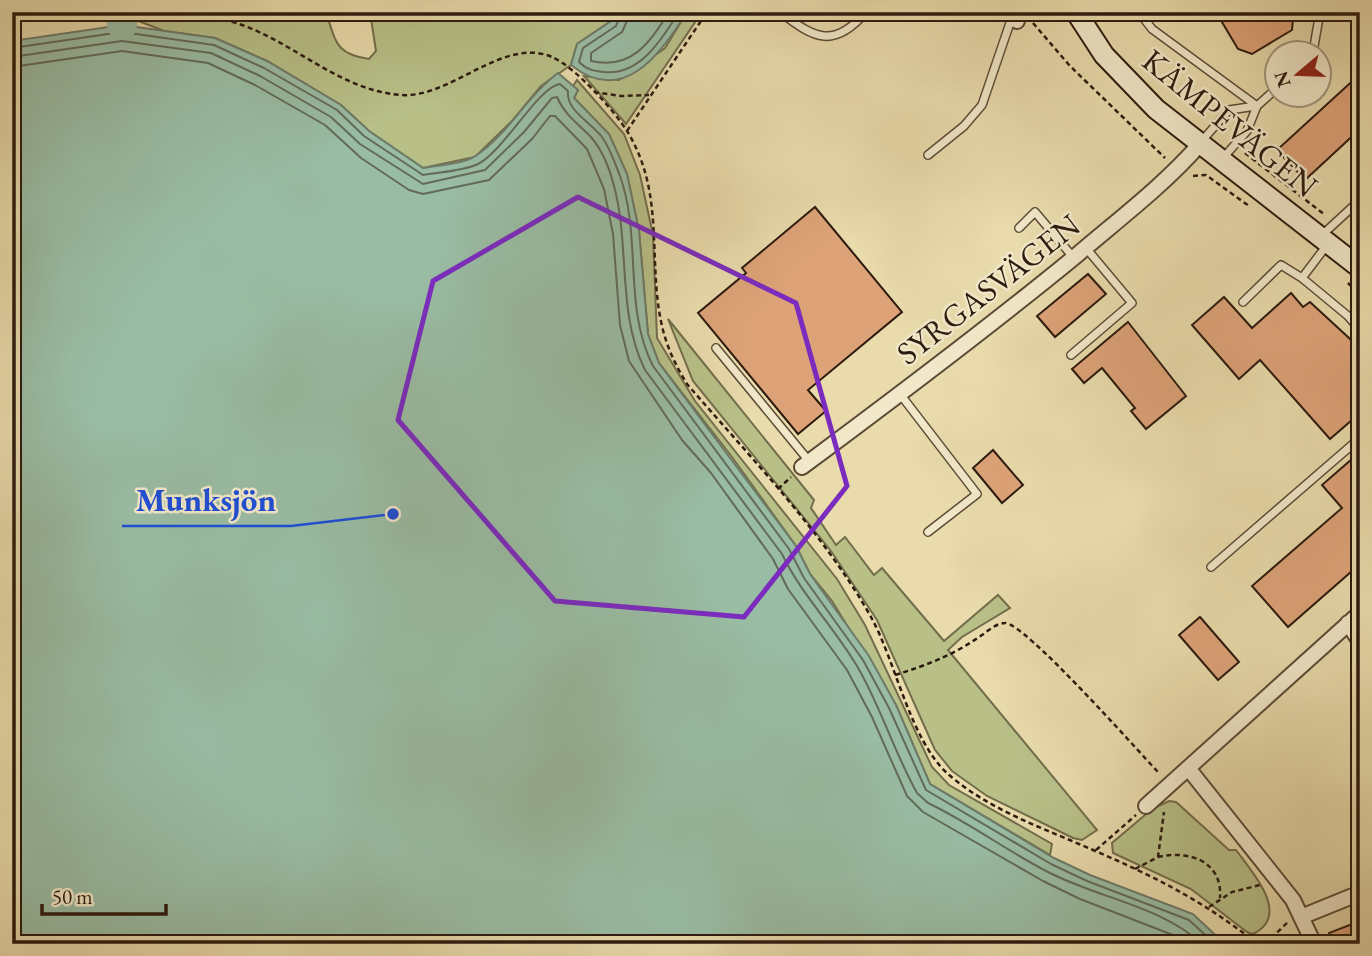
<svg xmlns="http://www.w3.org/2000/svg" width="1372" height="956" font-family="'EB Garamond',serif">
<rect width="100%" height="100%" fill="#e9dbac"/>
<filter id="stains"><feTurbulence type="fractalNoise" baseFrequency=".00286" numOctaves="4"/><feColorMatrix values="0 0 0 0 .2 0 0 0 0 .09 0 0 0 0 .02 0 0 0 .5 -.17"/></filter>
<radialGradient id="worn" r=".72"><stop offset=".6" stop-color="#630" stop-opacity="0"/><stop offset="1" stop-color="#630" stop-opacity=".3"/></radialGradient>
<path fill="#b8c088" stroke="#726d4b" stroke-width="2" d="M137 12H326C336 42 335 54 369 59L376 51 370 12H616L611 21 577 44 571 65 541 86 512 121 475 157 423 168 369 131 341 105 267 61 215 38 164 31 136 20Z
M687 12H702L626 124 584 76 619 80 665 48Z
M577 80 624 134 640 175 653 235 657 338 695 401 837 579 865 625 932 767 949 785 1052 844 1050 855 930 784 896 705 832 601 810 574 796 546 732 457 659 363 648 334 639 231 627 174 609 134 574 98 578 90 573 86Z
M668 319 814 500 811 508 836 545 845 537 874 575 882 568 944 641 998 595 1010 608 962 637 948 650 1097 830 1082 840 1073 838 987 796 952 771 935 750 877 620 831 551 693 381Z
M1169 801 1176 802 1229 850H1236C1252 872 1292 915 1253 934L1247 932 1191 889 1113 853 1112 843 1152 809Z"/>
<path fill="#99bca4" stroke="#6d7b68" stroke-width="2" d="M616 12H687C661 54 623 107 571 65L577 44 611 21Z
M122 25 215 38 267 61 341 105 369 131 423 168C439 165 465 164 477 155 509 133 527 96 558 73L578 90 574 98 609 134 627 174 639 231 648 334 659 363 796 546 810 574 869 656 896 705 930 784 1054 858 1090 875 1193 914 1225 944H12V41Z"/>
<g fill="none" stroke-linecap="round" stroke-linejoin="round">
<path stroke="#626b59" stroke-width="2" d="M622 12 616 26 583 48 579 62C587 70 594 71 604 72 640 76 662 39 679 12
M631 12 622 32 591 53V61C631 70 649 44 669 12
M12 48 122 32 214 45 264 68 337 110 364 136 423 175C440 172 463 171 478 164 504 151 538 87 560 84L568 91C566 111 591 122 602 137 610 148 615 163 620 176 642 237 623 308 653 366L789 549 804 578 863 660 889 708 926 790 1051 864 1087 881 1189 920 1215 944
M12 57 122 41 211 53 260 76 331 117 360 144 423 184 485 170 524 132 552 98 557 97C564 114 578 124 591 137 602 150 610 170 614 186 630 245 617 314 645 370L782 554C801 594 834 627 857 666 881 707 894 752 917 793L928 803C970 823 1007 851 1048 872 1098 898 1161 906 1202 944
M12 67 122 51 208 63 255 85 325 125 361 158 409 190 423 194 489 180 532 139 550 116H555L587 149 604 189 613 234 620 325 629 361 682 440 711 473 773 559 788 589 847 670 872 717 907 796 923 812 1043 881 1080 899 1178 937 1187 944"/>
<path stroke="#99bca4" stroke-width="30" d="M122 25 123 12"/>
</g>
<path fill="#dda278" stroke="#2c1a0e" stroke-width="2" d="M1216 12H1289L1293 19 1292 30 1252 54 1238 49Z
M1360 74V129L1305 180 1277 150Z
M815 207 902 312 808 390 826 411 798 434 698 313 746 273 742 268Z
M1088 274 1106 294 1055 337 1037 316Z
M1291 293 1303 307 1310 302 1349 338 1360 352V413L1330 439 1260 360 1239 379 1192 325 1224 297 1252 328Z
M1128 322 1186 396 1146 429 1131 411 1135 408 1102 368 1084 383 1072 369Z
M993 450 1023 485 1002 503 973 468Z
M1360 452V564L1288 627 1252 586 1342 508 1322 485Z
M1200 617 1239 662 1218 680 1179 635Z
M1360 921V944H1333L1329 933Z"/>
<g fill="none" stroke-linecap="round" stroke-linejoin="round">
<defs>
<path id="lane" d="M780 12C815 39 834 49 866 12
M1139 12 1152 29 1257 106
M1313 52 1320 12
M1200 143 1229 110 1256 106
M928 155 964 126 982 105 1012 17
M1223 158 1247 131 1257 106 1278 87
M1019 228 1035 212 1073 257
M1322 235 1360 200
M1327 245 1302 278 1348 316 1360 330
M1243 302 1281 265 1302 278
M716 348 809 461
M1071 355 1132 303 1086 248
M900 394 977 494 928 532
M1211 567 1360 438"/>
<path id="street" d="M1007 12 1017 21
M802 467C895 398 987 329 1077 255 1119 219 1163 186 1200 144
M1348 623 1360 642
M1188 768 1293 900 1314 944
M1146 806 1360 613
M1301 917 1360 893"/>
<path id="secondary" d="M1076 12 1104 55 1156 109 1360 268"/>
</defs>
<use href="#lane" stroke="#5b4a36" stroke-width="10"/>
<use href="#street" stroke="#5b4a36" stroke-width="18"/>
<use href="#secondary" stroke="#2c1a0e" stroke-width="23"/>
<path stroke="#2c1a0e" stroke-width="2.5" stroke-dasharray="5 3.5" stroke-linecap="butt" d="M12 20C80 15 167 1 233 22 293 40 337 90 401 95 450 99 503 36 552 57 575 67 613 109 627 131 666 194 647 261 662 326 667 348 676 366 687 384 751 458 823 532 871 617 896 662 910 740 948 774 989 810 1043 828 1093 850 1156 877 1203 901 1258 944
M1033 23 1070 66 1165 158
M594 92 621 96 649 95
M627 131 707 12
M1245 153 1325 215
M1193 176 1206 175 1249 206
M1348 283 1360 295
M778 489 791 477
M895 675C927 665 954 655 982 635 989 630 997 623 1005 623 1024 622 1138 751 1158 772
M1096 850 1136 815
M1158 857C1187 850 1223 860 1220 898
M1135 869 1158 857 1164 812
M1209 907 1232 892 1260 885
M1265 944 1288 922"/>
<use href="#lane" stroke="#f1e8c9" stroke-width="7"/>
<use href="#street" stroke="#f1e8c9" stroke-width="14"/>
<use href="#secondary" stroke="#f1e8c9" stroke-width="19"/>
</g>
<path fill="none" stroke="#7b2cbf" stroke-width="5" stroke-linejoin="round" d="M578 197 796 303 847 486 744 617 555 601 398 420 433 281Z"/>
<g text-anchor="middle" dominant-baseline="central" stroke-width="5" stroke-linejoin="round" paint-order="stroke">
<g font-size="32" fill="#2c1a0e" stroke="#f1e8c9">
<text transform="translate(1230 123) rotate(39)">KÄMPEVÄGEN</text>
<text transform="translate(988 289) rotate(-38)">SYRGASVÄGEN</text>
</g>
</g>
<path fill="none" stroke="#1d4ed8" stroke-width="2.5" d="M393 514L291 526H122"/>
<circle fill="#1d4ed8" stroke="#f1e8c9" stroke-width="2.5" cx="393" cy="514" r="7"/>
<g font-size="33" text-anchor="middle" font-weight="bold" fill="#1d4ed8" stroke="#f1e8c9" stroke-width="5" stroke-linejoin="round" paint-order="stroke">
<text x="206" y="511">Munksjön</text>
</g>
<rect width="1372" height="956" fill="none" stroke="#e9dbac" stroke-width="42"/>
<rect x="14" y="14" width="1344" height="928" fill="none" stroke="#2c1a0e" stroke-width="3.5"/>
<rect x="21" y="21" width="1330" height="914" fill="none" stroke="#2c1a0e" stroke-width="2"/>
<g transform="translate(1298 74) rotate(251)"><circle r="33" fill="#f1e8c9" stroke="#a2967e" stroke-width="2"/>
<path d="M0-5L12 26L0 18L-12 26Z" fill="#8f2418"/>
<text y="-10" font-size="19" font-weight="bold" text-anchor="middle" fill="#2c1a0e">N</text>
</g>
<path d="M42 904v10h124v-10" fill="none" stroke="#2c1a0e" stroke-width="3.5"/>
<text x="52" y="904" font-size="21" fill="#2c1a0e" stroke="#f1e8c9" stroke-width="5" paint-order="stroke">50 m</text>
<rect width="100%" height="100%" filter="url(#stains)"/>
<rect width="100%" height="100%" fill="url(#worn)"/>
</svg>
